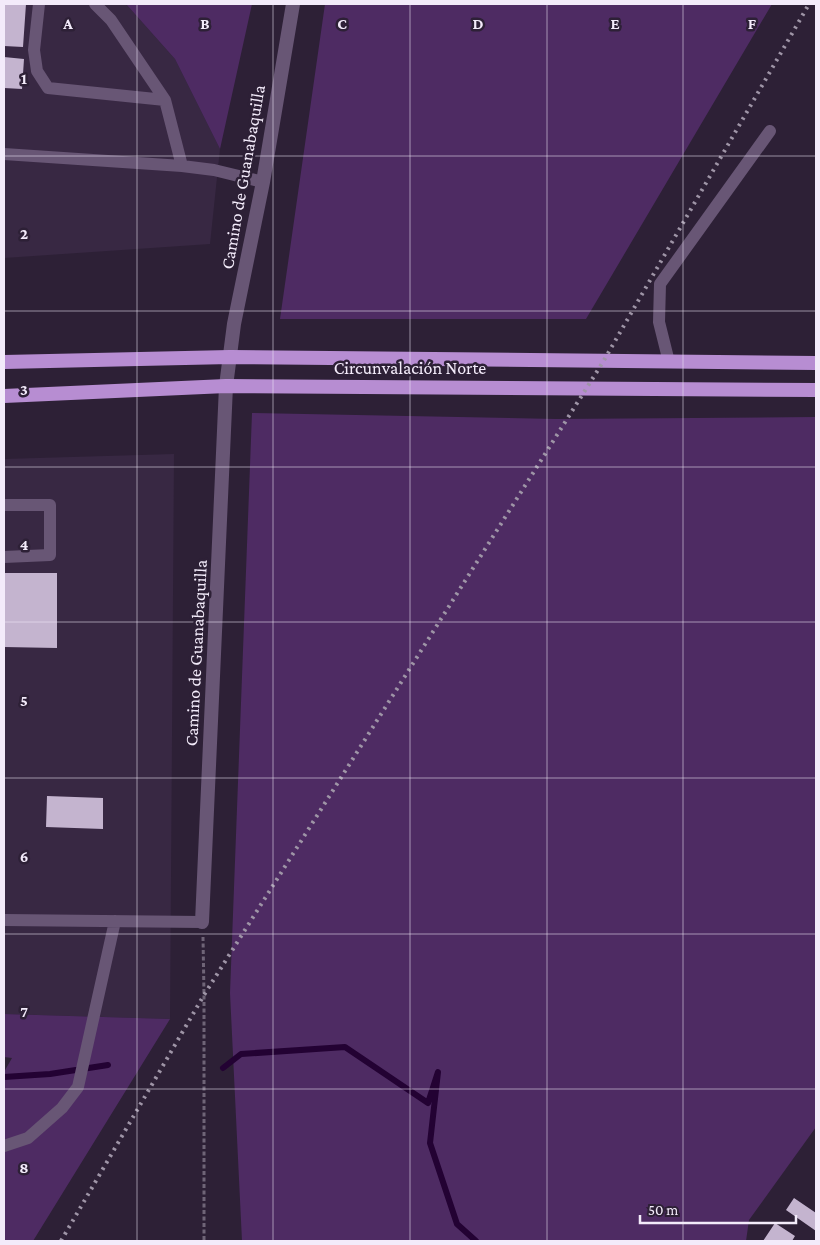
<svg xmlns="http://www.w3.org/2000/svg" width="820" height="1245" font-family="'Crimson Pro',serif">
<rect width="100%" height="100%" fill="#2d2036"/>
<path fill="#382843" d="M4 4H126L175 59 220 149 210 244 4 258Z
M174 454 170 1019 4 1014V459Z"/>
<path fill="#4e2b63" d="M126 4H252L220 149 175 59Z
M325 4H772L586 319H280Z
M252 413 556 419 816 417V1127L749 1220 746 1241H242L230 993Z
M4 1014 170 1019 33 1241H4V1072L12 1058 4 1057Z"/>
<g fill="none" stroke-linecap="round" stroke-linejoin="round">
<path stroke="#230233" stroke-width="6" d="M223 1068 241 1054 345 1047 428 1103 438 1072 430 1143 457 1224 476 1241
M4 1077 50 1074 108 1065"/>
</g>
<path fill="#c4b4cf" d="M4 4H26L23 47 4 46Z
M4 57 24 59 22 89 4 88Z
M4 573H57V648L4 647Z
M47 796 103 798V829L46 827Z
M794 1198 816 1213V1231L786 1210Z
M775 1223 795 1236 792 1241H763Z"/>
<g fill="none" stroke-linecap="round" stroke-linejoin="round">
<path stroke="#6f6477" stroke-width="3" stroke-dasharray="4 2.5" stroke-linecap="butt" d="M203 937 204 995V1241"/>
<path stroke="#685675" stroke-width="12" d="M39 4 34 50 37 71 48 88 165 100
M95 4 111 20 165 100 182 166
M4 154 182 166 214 170 263 182
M669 362 659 322 660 284 770 131
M4 505H50V555L4 557
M4 920 202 922
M4 1146 28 1138 62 1108 78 1087 115 921"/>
<path stroke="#685675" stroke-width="14" d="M202 922 226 386"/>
<path stroke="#685675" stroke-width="14" d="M226 386 234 324 263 182 293 4"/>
<path stroke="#b78dd2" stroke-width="14" d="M4 362 230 357 816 363
M4 396 226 386 816 390"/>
<path stroke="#9f95a7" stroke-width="4" stroke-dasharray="2.5 5" stroke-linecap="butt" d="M61 1241 204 995 603 362 809 4"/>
</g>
<path fill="none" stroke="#f3ebfa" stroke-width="1" stroke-opacity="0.55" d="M137 4V1241M273 4V1241M410 4V1241M547 4V1241M683 4V1241M4 156H816M4 311H816M4 467H816M4 622H816M4 778H816M4 934H816M4 1089H816"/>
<g text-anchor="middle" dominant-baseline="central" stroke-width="5" stroke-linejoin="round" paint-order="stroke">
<g font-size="18" fill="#f3ebfa" stroke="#2d2036">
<text transform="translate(243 177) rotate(-80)">Camino de Guanabaquilla</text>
<text x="410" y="368">Circunvalación Norte</text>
<text transform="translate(196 653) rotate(-87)">Camino de Guanabaquilla</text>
</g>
</g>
<g font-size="16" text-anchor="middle" font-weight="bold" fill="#f3ebfa" stroke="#2d2036" stroke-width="5" stroke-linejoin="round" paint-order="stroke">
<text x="68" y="29">A</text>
<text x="205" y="29">B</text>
<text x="342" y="29">C</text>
<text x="478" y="29">D</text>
<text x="615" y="29">E</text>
<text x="752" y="29">F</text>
<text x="24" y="84">1</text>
<text x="24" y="239">2</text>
<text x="24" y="395">3</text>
<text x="24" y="550">4</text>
<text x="24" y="706">5</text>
<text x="24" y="862">6</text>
<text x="24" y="1017">7</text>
<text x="24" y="1173">8</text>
</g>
<rect width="820" height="1245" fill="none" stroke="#f3ebfa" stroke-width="10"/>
<path d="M640 1215v8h156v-8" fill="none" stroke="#f3ebfa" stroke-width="2.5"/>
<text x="648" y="1215" font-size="15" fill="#f3ebfa" stroke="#2d2036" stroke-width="4" paint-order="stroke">50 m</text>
</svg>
